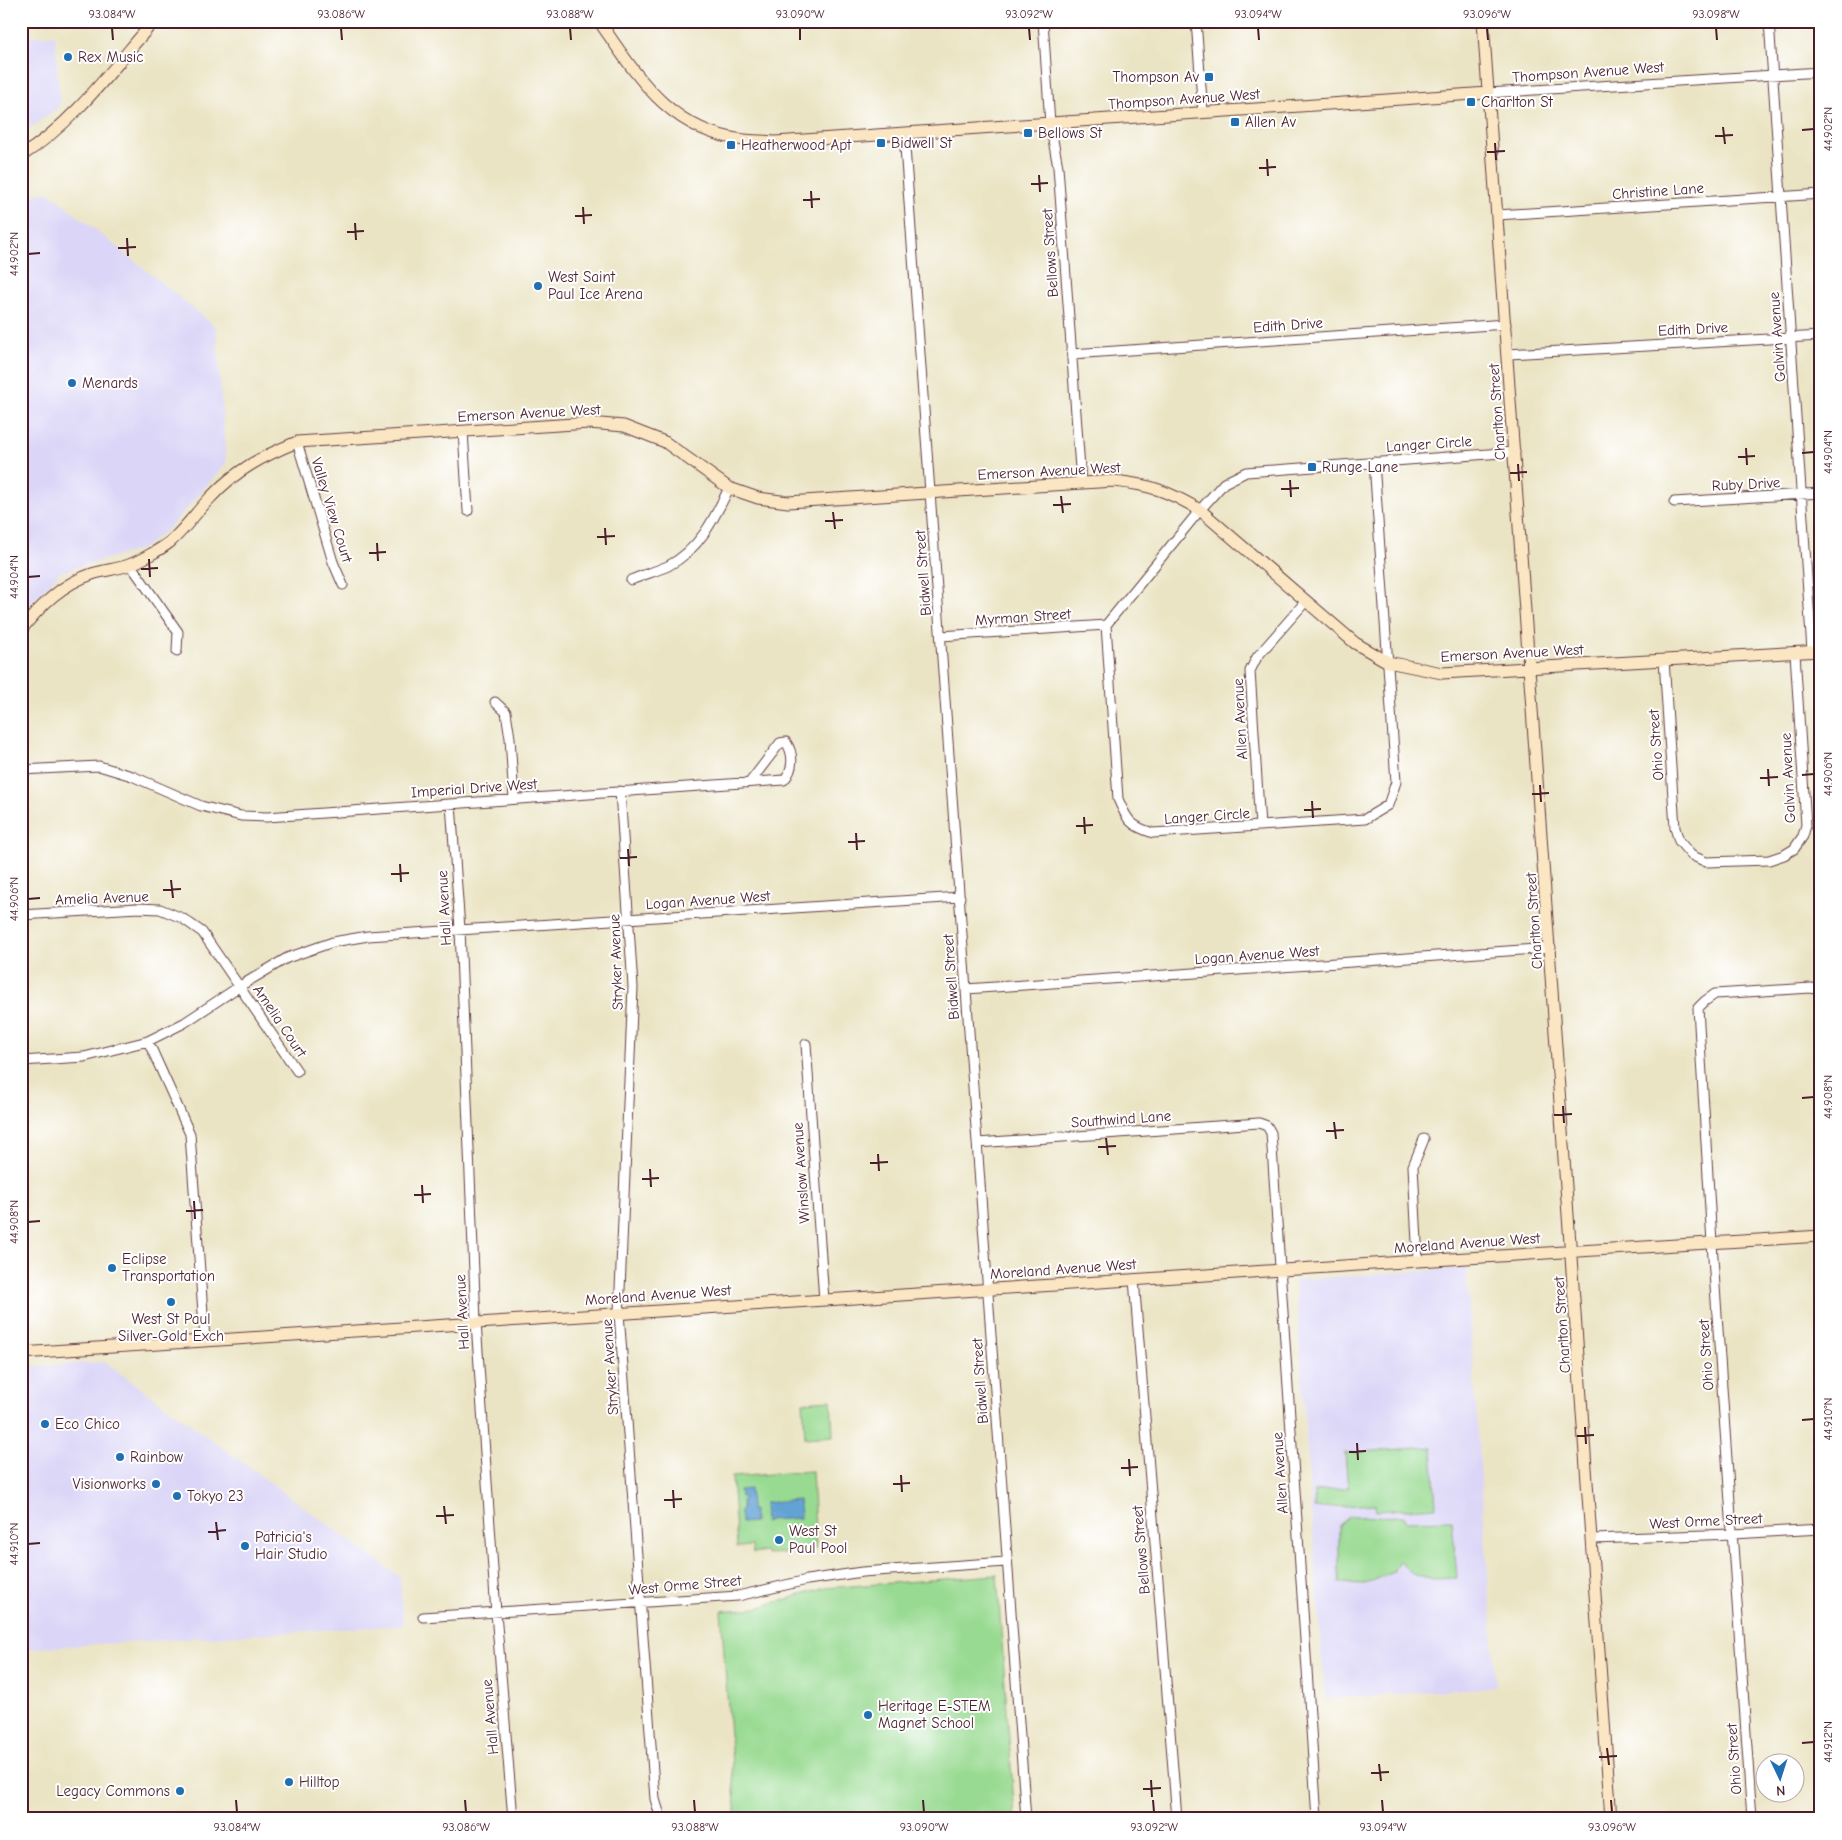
<svg xmlns="http://www.w3.org/2000/svg" width="1842" height="1840" font-family="'Comic Neue',sans-serif">
<rect width="100%" height="100%" fill="#fff"/>
<filter id="ink" filterUnits="userSpaceOnUse"><feTurbulence type="fractalNoise" baseFrequency=".02" numOctaves="2"/><feDisplacementMap in="SourceGraphic" scale="10" xChannelSelector="R" yChannelSelector="G"/><feConvolveMatrix kernelMatrix="1 2 1 2 8 2 1 2 1" color-interpolation-filters="sRGB"/></filter>
<filter id="wash" filterUnits="userSpaceOnUse"><feTurbulence type="fractalNoise" baseFrequency=".0096" numOctaves="4" result="noise"/><feDisplacementMap in="SourceGraphic" scale="20" xChannelSelector="R" yChannelSelector="G"/><feGaussianBlur stdDeviation="1.12" result="paint"/><feColorMatrix in="noise" values="0 0 0 0 0 0 0 0 0 0 0 0 0 0 0 0 0 1.4 0 .05"/><feComposite in="paint" operator="in"/></filter>
<g filter="url(#wash)">
<rect width="100%" height="100%" fill="#ebe4c4"/>
<path fill="#dbd6f7" d="M55 35 60 106 21 135V37Z
M50 193 216 327 226 464 168 529 142 549 60 572 21 614V195Z
M1466 1268 1496 1687 1325 1699 1295 1280Z
M105 1362 400 1577 403 1625 21 1649V1367Z"/>
<path fill="#98da91" stroke="#717c5e" d="M831 1400 833 1436 805 1438 803 1402Z
M1432 1447 1436 1507 1376 1511 1375 1504 1315 1508 1314 1491 1348 1488 1345 1453Z
M812 1471 816 1548 802 1550V1552L767 1554 766 1551 753 1553 752 1546 737 1547 732 1477Z
M1405 1516V1521L1452 1520 1457 1578 1433 1579 1412 1574 1399 1561 1393 1572 1365 1584 1339 1583V1525L1348 1517Z
M997 1575 1015 1819H736L721 1611 756 1608 825 1588Z"/>
<path fill="#62a2d5" stroke="#566080" d="M750 1489 751 1510H754V1522L741 1523 740 1511H742V1500L744 1499 743 1497H740L739 1490Z
M799 1500 800 1518 768 1520 767 1523H765L764 1503Z"/>
</g>
<g filter="url(#ink)">
<g fill="none" stroke-linecap="round" stroke-linejoin="round">
<defs>
<path id="street" d="M1043 21 1050 124 1058 167 1081 482
M1196 21 1203 113
M1769 21 1812 651
M1488 93 1821 72
M904 133 1026 1819
M1497 215 1821 194
M1072 354 1506 324
M1508 354 1821 336
M463 431 468 511
M297 442 333 562 343 585
M1374 462 1396 782 1388 805 1365 819 1153 833C1130 826 1127 820 1118 799L1106 625 1200 510 1224 483 1246 472 1515 452
M1674 502 1821 493
M130 564 178 632 177 651
M631 580C643 575 656 571 668 566 700 549 714 519 729 488
M941 636 1106 625
M1664 660 1675 828 1679 841 1691 855 1706 862 1769 860 1784 855 1794 849 1803 836 1806 825 1795 653
M495 702 506 712 510 738 514 799
M21 770 99 766 132 776 201 806 241 816 267 817 784 780C794 769 794 754 786 742L780 743 750 782
M620 791 633 987 619 1313 655 1799 661 1819
M451 804 460 929 476 1322 496 1613 513 1819
M1260 826 1250 671 1257 657 1306 601
M21 915 138 908 160 909 182 918 202 932 297 1071
M966 989 1551 948
M148 1041 190 1134 205 1340
M806 1044 824 1300
M21 1061 84 1057 148 1041 184 1023 240 986 287 958 333 942 368 936 960 897
M977 1143 1259 1123 1267 1126 1271 1133 1317 1819
M1418 1261 1413 1166 1424 1139
M1134 1279 1177 1819
M1593 1539 1733 1534 1821 1529
M423 1617 738 1596 807 1580 862 1572 1006 1562
M1752 1819 1712 1243 1698 1008 1705 1001 1715 994 1811 988 1821 990"/>
<path id="secondary" d="M599 21C638 77 669 131 744 140 754 141 765 141 775 142L1488 93
M1483 21C1527 620 1573 1219 1611 1819
M21 156C74 123 113 68 154 21
M21 630C41 605 62 584 92 574 104 570 118 569 129 565 140 561 161 549 170 542 185 529 197 511 211 497 236 470 263 456 297 442L589 423 624 426 665 442 729 488 758 498 788 502 1114 481C1151 485 1168 491 1200 510L1355 643 1388 662 1442 673 1821 651
M21 1353 1418 1261 1821 1236"/>
</defs>
<use href="#street" stroke="#623d42" stroke-width="11"/>
<use href="#secondary" stroke="#623d42" stroke-width="13"/>
<use href="#street" stroke="#fff" stroke-width="9"/>
<use href="#secondary" stroke="#fbe6c3" stroke-width="11"/>
</g>
</g>
<path fill="none" stroke="#4a1f2b" stroke-width="2" d="M112 28 113 40M341 28 342 40M570 28 571 40M800 28V40M1029 28 1030 40M1258 28 1259 40M1487 28 1488 40M1716 28 1717 40M1723 127 1725 144M1802 130 1814 129M1715 136 1733 135M1495 143 1496 160M1487 152 1505 151M1267 159 1268 176M1259 168 1276 167M1039 175 1040 192M1031 184 1048 183M811 191 812 208M803 200 820 199M583 207 584 224M575 216 592 215M355 223 356 240M347 232 364 231M127 238 128 256M118 248 136 247M28 254 40 253M1746 448 1747 465M1802 453 1814 452M1738 457 1755 456M1518 464 1519 481M1510 473 1527 472M1290 480 1291 497M1281 489 1299 488M1061 496 1063 513M1053 505 1071 504M833 512 835 529M825 521 843 520M605 528 606 545M597 537 615 536M377 543 378 561M369 553 386 552M149 559 150 577M141 569 158 568M28 577 40 576M1768 769 1769 786M1802 775 1814 774M1760 778 1778 777M1540 785 1541 802M1532 794 1549 793M1312 801 1313 818M1304 810 1321 809M1084 817 1085 834M1076 826 1093 825M856 833 857 850M848 842 865 841M628 849 629 866M620 858 637 857M400 864 401 882M391 874 409 873M171 880 173 898M163 890 181 889M28 899 40 898M1802 1098 1814 1097M1563 1106 1564 1123M1554 1115 1572 1114M1334 1122 1336 1139M1326 1131 1344 1130M1106 1138 1108 1155M1098 1147 1116 1146M878 1154 879 1171M870 1163 888 1162M650 1169 651 1187M642 1179 659 1178M422 1185 423 1203M414 1195 431 1194M194 1201 195 1219M186 1211 203 1210M28 1222 40 1221M1802 1420 1814 1419M1585 1427 1586 1444M1577 1436 1594 1435M1357 1443 1358 1460M1349 1452 1366 1451M1129 1459 1130 1476M1121 1468 1138 1467M901 1475 902 1492M893 1484 910 1483M673 1490 674 1508M664 1500 682 1499M444 1506 446 1524M436 1516 454 1515M216 1522 218 1540M208 1532 226 1530M28 1544 40 1543M1802 1743 1814 1742M1607 1748 1609 1765M1599 1757 1617 1756M1379 1764 1381 1781M1371 1773 1389 1772M1151 1780 1152 1797M1143 1789 1161 1788M236 1800 237 1812M465 1800 466 1812M694 1800 695 1812M923 1800 924 1812M1153 1800 1154 1812M1382 1800 1383 1812M1611 1800 1612 1812"/>
<g fill="#1f6fb2" stroke="#fff" stroke-width="2">
<circle cx="68" cy="57" r="5"/>
<rect x="1204" y="72" width="10" height="10" rx="2.5"/>
<rect x="1466" y="97" width="10" height="10" rx="2.5"/>
<rect x="1230" y="117" width="10" height="10" rx="2.5"/>
<rect x="1023" y="128" width="10" height="10" rx="2.5"/>
<rect x="876" y="138" width="10" height="10" rx="2.5"/>
<rect x="726" y="140" width="10" height="10" rx="2.5"/>
<circle cx="538" cy="286" r="5"/>
<circle cx="72" cy="383" r="5"/>
<rect x="1307" y="462" width="10" height="10" rx="2.5"/>
<circle cx="112" cy="1268" r="5"/>
<circle cx="171" cy="1302" r="5"/>
<circle cx="45" cy="1424" r="5"/>
<circle cx="120" cy="1457" r="5"/>
<circle cx="156" cy="1484" r="5"/>
<circle cx="177" cy="1496" r="5"/>
<circle cx="779" cy="1540" r="5"/>
<circle cx="245" cy="1546" r="5"/>
<circle cx="868" cy="1715" r="5"/>
<circle cx="289" cy="1782" r="5"/>
<circle cx="180" cy="1791" r="5"/>
</g>
<g text-anchor="middle" dominant-baseline="central" stroke-width="4" stroke-linejoin="round" paint-order="stroke">
<g font-size="15" fill="#4a1f2b" stroke="#fff" text-anchor="start">
<text x="78" y="57">Rex Music</text>
<text x="1199" y="77" text-anchor="end">Thompson Av</text>
<text x="1481" y="102">Charlton St</text>
<text x="1245" y="122">Allen Av</text>
<text x="1038" y="133">Bellows St</text>
<text x="891" y="143">Bidwell St</text>
<text x="741" y="145">Heatherwood Apt</text>
<text x="548" y="277">West Saint<tspan x="548" dy="17">Paul Ice Arena</tspan></text>
<text x="82" y="383">Menards</text>
<text x="1322" y="467">Runge Lane</text>
<text x="122" y="1259">Eclipse<tspan x="122" dy="17">Transportation</tspan></text>
<text x="171" y="1319" text-anchor="middle">West St Paul<tspan x="171" dy="17">Silver-Gold Exch</tspan></text>
<text x="55" y="1424">Eco Chico</text>
<text x="130" y="1457">Rainbow</text>
<text x="146" y="1484" text-anchor="end">Visionworks</text>
<text x="187" y="1496">Tokyo 23</text>
<text x="789" y="1531">West St<tspan x="789" dy="17">Paul Pool</tspan></text>
<text x="255" y="1537">Patricia's<tspan x="255" dy="17">Hair Studio</tspan></text>
<text x="878" y="1706">Heritage E-STEM<tspan x="878" dy="17">Magnet School</tspan></text>
<text x="299" y="1782">Hilltop</text>
<text x="170" y="1791" text-anchor="end">Legacy Commons</text>
</g>
<g font-size="15" fill="#4a1f2b" stroke="#fff">
<text transform="translate(1588 72) rotate(-4)">Thompson Avenue West</text>
<text transform="translate(1184 99) rotate(-4)">Thompson Avenue West</text>
<text transform="translate(1658 191) rotate(-4)">Christine Lane</text>
<text transform="translate(1050 253) rotate(-94)">Bellows Street</text>
<text transform="translate(1288 325) rotate(-4)">Edith Drive</text>
<text transform="translate(1693 329) rotate(-3)">Edith Drive</text>
<text transform="translate(1777 337) rotate(-94)">Galvin Avenue</text>
<text transform="translate(1497 412) rotate(-94)">Charlton Street</text>
<text transform="translate(529 413) rotate(-3)">Emerson Avenue West</text>
<text transform="translate(1429 444) rotate(-4)">Langer Circle</text>
<text transform="translate(1049 471) rotate(-3)">Emerson Avenue West</text>
<text transform="translate(1746 484) rotate(-3)">Ruby Drive</text>
<text transform="translate(332 510) rotate(73)">Valley View Court</text>
<text transform="translate(923 573) rotate(-94)">Bidwell Street</text>
<text transform="translate(1023 617) rotate(-4)">Myrman Street</text>
<text transform="translate(1512 653) rotate(-3)">Emerson Avenue West</text>
<text transform="translate(1240 719) rotate(-93)">Allen Avenue</text>
<text transform="translate(1656 745) rotate(-94)">Ohio Street</text>
<text transform="translate(1788 778) rotate(-93)">Galvin Avenue</text>
<text transform="translate(474 788) rotate(-4)">Imperial Drive West</text>
<text transform="translate(1207 816) rotate(-4)">Langer Circle</text>
<text transform="translate(102 898) rotate(-2)">Amelia Avenue</text>
<text transform="translate(708 900) rotate(-4)">Logan Avenue West</text>
<text transform="translate(444 908) rotate(-93)">Hall Avenue</text>
<text transform="translate(1534 921) rotate(-94)">Charlton Street</text>
<text transform="translate(1257 955) rotate(-4)">Logan Avenue West</text>
<text transform="translate(616 962) rotate(-92)">Stryker Avenue</text>
<text transform="translate(951 977) rotate(-94)">Bidwell Street</text>
<text transform="translate(280 1021) rotate(56)">Amelia Court</text>
<text transform="translate(1121 1119) rotate(-4)">Southwind Lane</text>
<text transform="translate(801 1173) rotate(-94)">Winslow Avenue</text>
<text transform="translate(1467 1243) rotate(-4)">Moreland Avenue West</text>
<text transform="translate(1063 1269) rotate(-4)">Moreland Avenue West</text>
<text transform="translate(658 1295) rotate(-4)">Moreland Avenue West</text>
<text transform="translate(462 1312) rotate(-93)">Hall Avenue</text>
<text transform="translate(1562 1325) rotate(-94)">Charlton Street</text>
<text transform="translate(1706 1355) rotate(-94)">Ohio Street</text>
<text transform="translate(610 1367) rotate(-94)">Stryker Avenue</text>
<text transform="translate(980 1381) rotate(-94)">Bidwell Street</text>
<text transform="translate(1280 1473) rotate(-94)">Allen Avenue</text>
<text transform="translate(1706 1521) rotate(-3)">West Orme Street</text>
<text transform="translate(1141 1550) rotate(-95)">Bellows Street</text>
<text transform="translate(685 1585) rotate(-5)">West Orme Street</text>
<text transform="translate(490 1717) rotate(-95)">Hall Avenue</text>
<text transform="translate(1734 1759) rotate(-94)">Ohio Street</text>
</g>
</g>
<rect width="1842" height="1840" fill="none" stroke="#fff" stroke-width="55"/>
<g transform="translate(1780 1778) rotate(176)"><circle r="24" fill="#ffffff" stroke="#b7a5aa"/>
<path d="M0-4L9 19L0 12L-9 19Z" fill="#1f6fb2"/>
<text y="-8" font-size="14" font-weight="bold" text-anchor="middle" fill="#4a1f2b">N</text>
</g>
<rect x="28" y="28" width="1786" height="1784" fill="none" stroke="#4a1f2b" stroke-width="2"/>
<g font-size="12" text-anchor="middle" fill="#4a1f2b">
<text x="112" y="18">93.084°W</text>
<text x="341" y="18">93.086°W</text>
<text x="570" y="18">93.088°W</text>
<text x="800" y="18">93.090°W</text>
<text x="1029" y="18">93.092°W</text>
<text x="1258" y="18">93.094°W</text>
<text x="1487" y="18">93.096°W</text>
<text x="1716" y="18">93.098°W</text>
<text transform="translate(1828 129) rotate(-90)" y="4">44.902°N</text>
<text transform="translate(14 254) rotate(-90)" y="4">44.902°N</text>
<text transform="translate(1828 452) rotate(-90)" y="4">44.904°N</text>
<text transform="translate(14 577) rotate(-90)" y="4">44.904°N</text>
<text transform="translate(1828 774) rotate(-90)" y="4">44.906°N</text>
<text transform="translate(14 899) rotate(-90)" y="4">44.906°N</text>
<text transform="translate(1828 1097) rotate(-90)" y="4">44.908°N</text>
<text transform="translate(14 1222) rotate(-90)" y="4">44.908°N</text>
<text transform="translate(1828 1419) rotate(-90)" y="4">44.910°N</text>
<text transform="translate(14 1544) rotate(-90)" y="4">44.910°N</text>
<text transform="translate(1828 1742) rotate(-90)" y="4">44.912°N</text>
<text x="237" y="1831">93.084°W</text>
<text x="466" y="1831">93.086°W</text>
<text x="695" y="1831">93.088°W</text>
<text x="924" y="1831">93.090°W</text>
<text x="1154" y="1831">93.092°W</text>
<text x="1383" y="1831">93.094°W</text>
<text x="1612" y="1831">93.096°W</text>
</g>
</svg>
